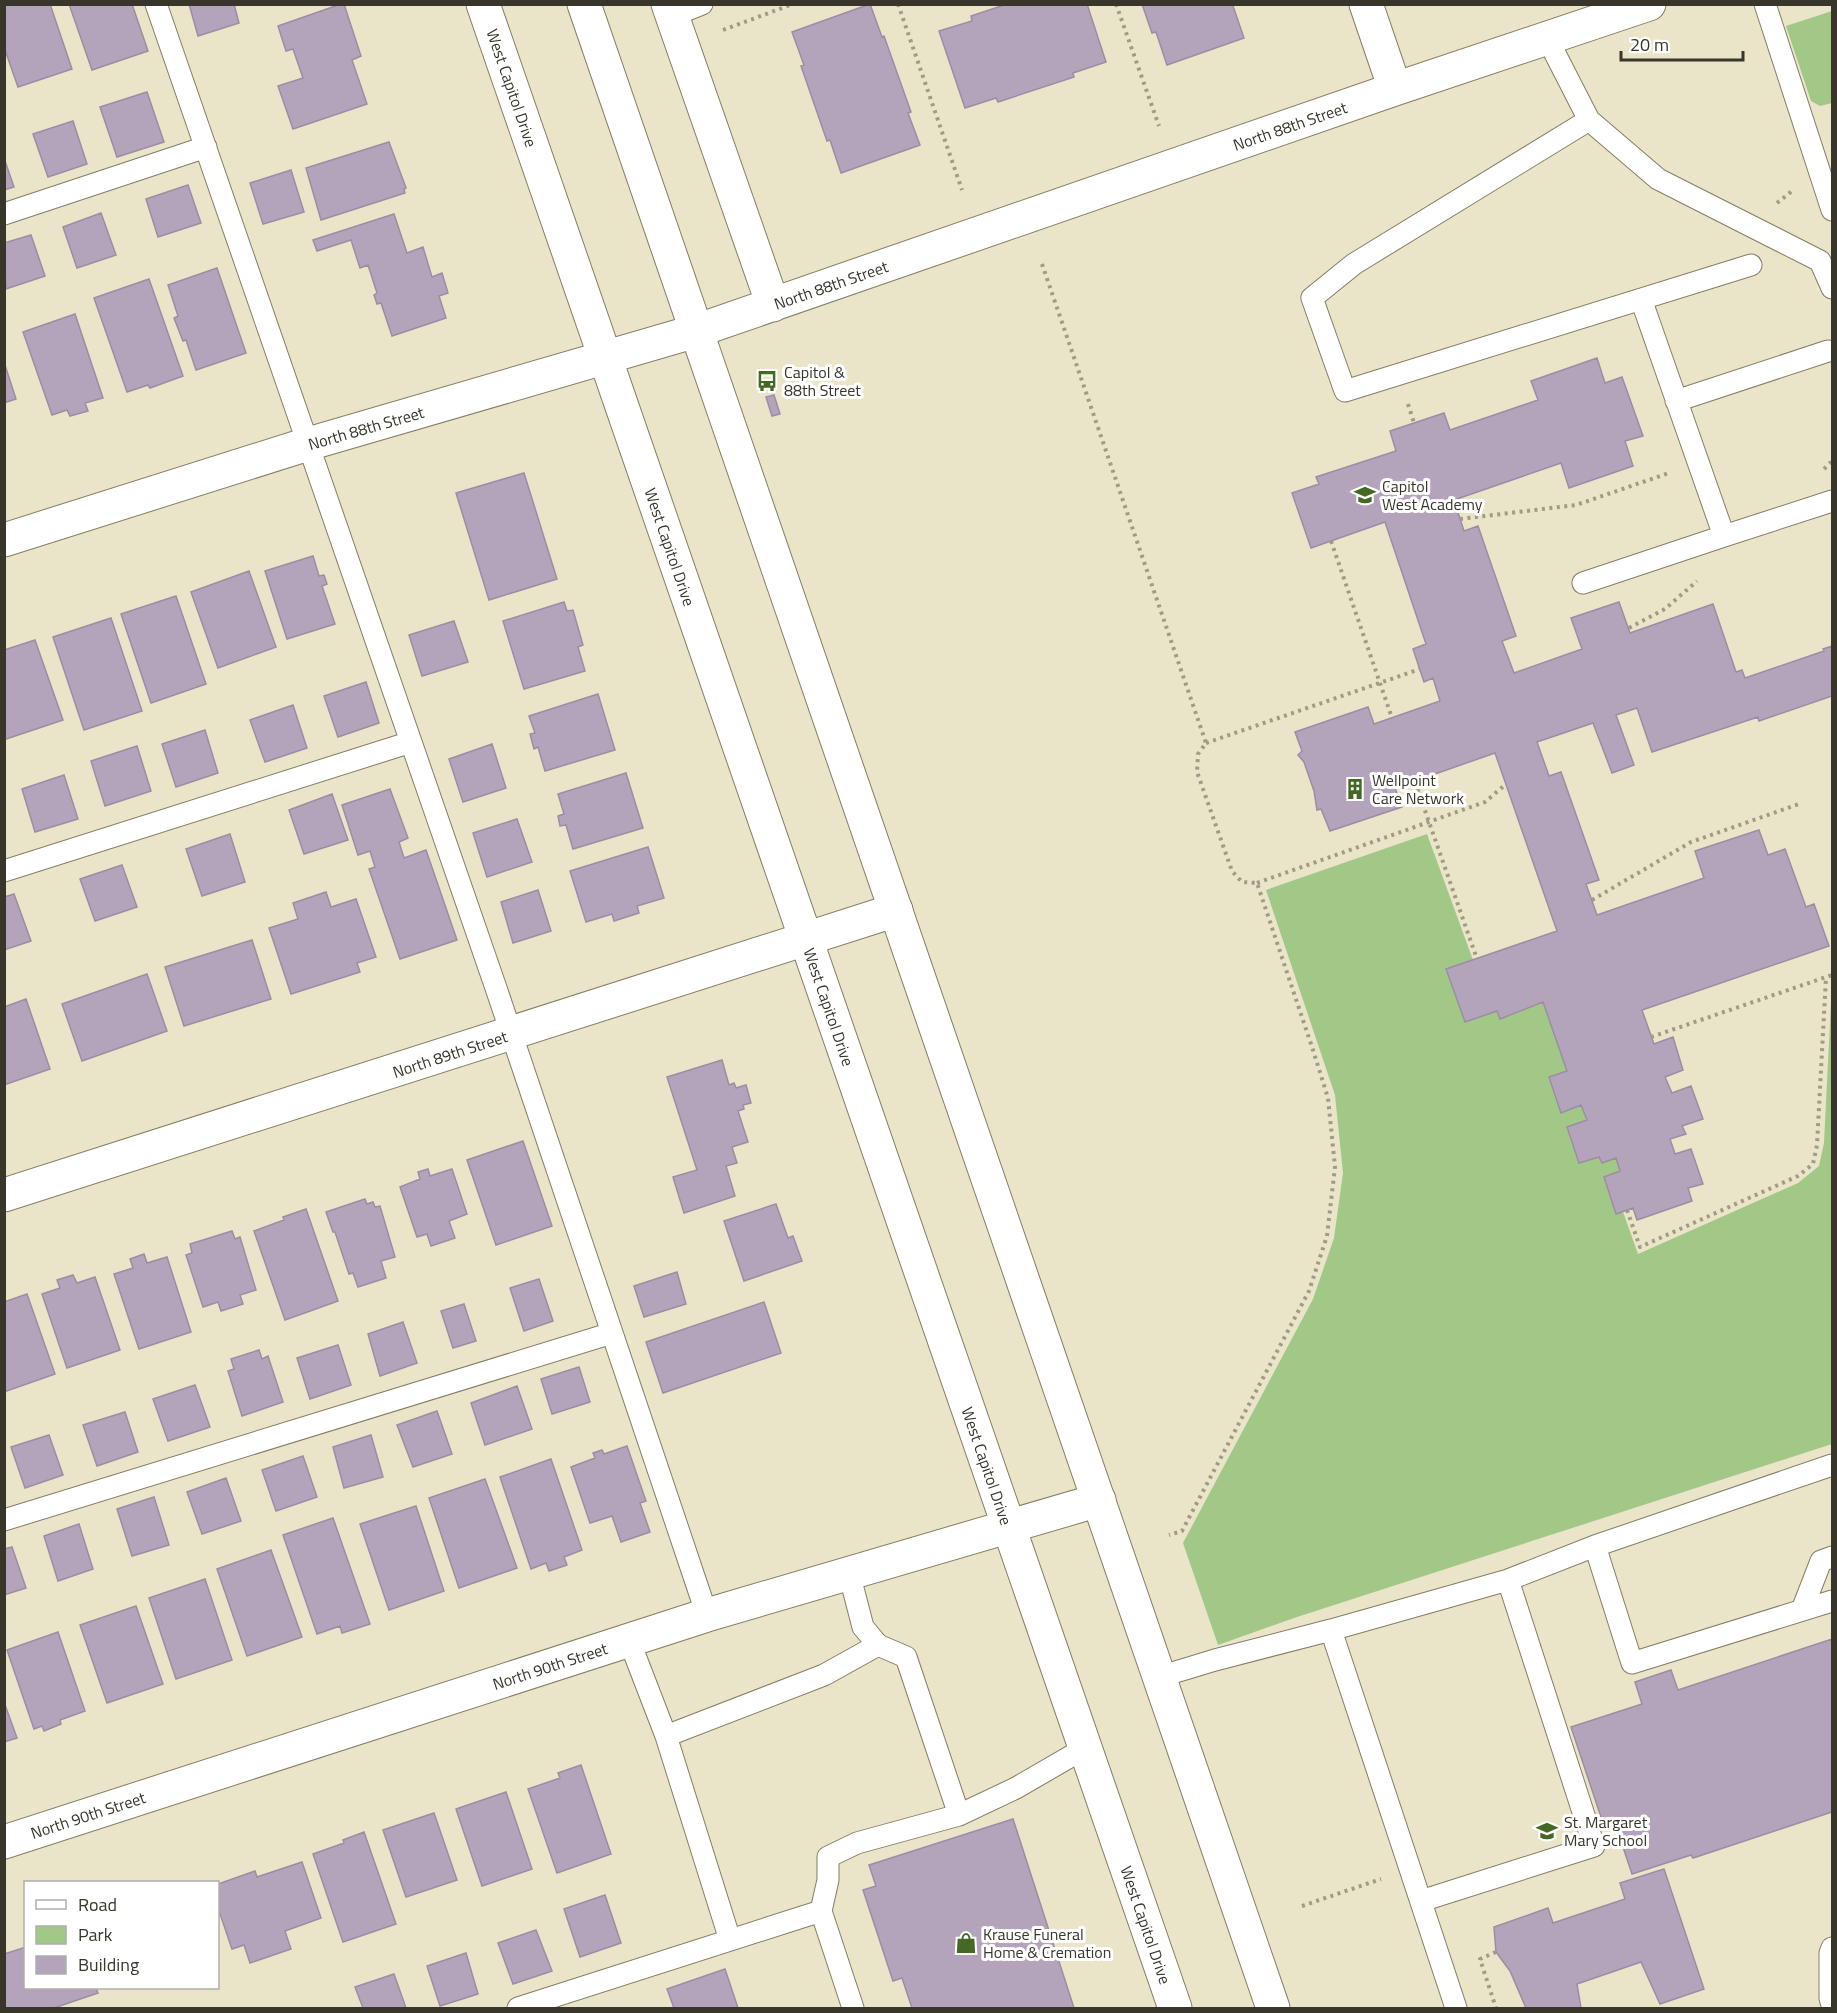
<svg xmlns="http://www.w3.org/2000/svg" width="1837" height="2013" font-family="'Titillium Web',sans-serif">
<rect width="100%" height="100%" fill="#eae4c8"/>
<path fill="#a1c887" d="M1832 11V103L1820 106 1811 101 1786 26Z
M1427 834 1473 960 1446 969 1465 1022 1497 1011 1500 1019 1543 1002 1567 1071 1549 1077 1561 1112 1581 1105 1587 1120 1567 1128 1579 1163 1599 1157 1602 1163 1616 1158 1620 1171 1604 1177 1616 1214 1623 1212 1638 1254 1798 1183 1819 1166 1824 1143 1832 982V1444L1297 1617 1218 1645 1183 1543 1313 1299 1334 1238 1343 1173 1335 1095 1266 890Z"/>
<path fill="#b3a4bb" stroke="#9c8da4" stroke-width="1.5" d="M4 4H50L72 69 18 87 4 47Z
M69 4H132L148 51 92 70Z
M189 4H234L239 23 198 36Z
M341 4H344L361 56 352 60 367 104 293 129 278 86 303 78 293 49 286 51 278 26Z
M870 4 882 37 884 36 911 112 908 113 920 145 841 173 830 140 827 141 801 66 804 65 792 32Z
M1007 4H1087L1106 62 1073 73 1074 77 998 102 996 98 965 108 939 31 972 21 971 16Z
M1142 4H1236L1233 6 1244 38 1167 65 1156 32 1152 33Z
M147 92 164 142 117 157 100 107Z
M73 121 87 164 48 177 33 134Z
M389 142 406 188 404 189 405 193 321 220 306 168Z
M4 158 14 187 4 190Z
M291 170 304 212 263 224 250 183Z
M188 185 201 223 158 237 146 199Z
M101 213 116 255 77 268 63 227Z
M394 214 407 253 423 247 432 277 442 273 448 293 439 296 446 318 392 336 381 303 377 304 374 295 377 293 368 265 360 268 351 240 317 251 313 240Z
M31 235 45 276 6 289 4 243Z
M217 268 246 353 196 370 186 340 183 341 174 318 178 316 168 285Z
M149 279 183 376 150 388 148 385 127 392 94 298Z
M75 314 103 398 85 403 88 411 70 416 67 410 52 415 23 332Z
M1597 358 1605 383 1622 377 1643 436 1625 441 1633 466 1569 488 1561 463 1454 500 1464 531 1478 526 1516 636 1502 641 1514 673 1582 649 1571 618 1619 602 1630 633 1713 604 1736 672 1742 670 1745 678 1824 651 1823 649 1832 646V696L1759 721 1758 717 1652 752 1637 708 1616 715 1634 765 1612 773 1593 723 1537 742 1549 776 1561 772 1599 880 1586 884 1597 915 1704 878 1695 851 1759 830 1768 855 1785 849 1806 907 1814 904 1829 946 1642 1010 1654 1044 1673 1037 1683 1070 1665 1077 1672 1093 1691 1086 1703 1119 1682 1126 1686 1134 1670 1139 1675 1154 1691 1149 1703 1184 1688 1188 1692 1201 1637 1220 1633 1208 1616 1214 1604 1177 1620 1171 1616 1158 1602 1163 1599 1157 1579 1163 1567 1127 1587 1120 1581 1105 1561 1113 1549 1077 1567 1071 1543 1002 1500 1019 1497 1011 1465 1022 1446 969 1557 931 1495 753 1395 788 1402 807 1330 831 1321 809 1317 810 1314 791 1304 762 1298 755 1302 751 1295 732 1368 707 1374 724 1440 701 1433 678 1424 682 1413 649 1426 644 1385 522 1311 548 1292 493 1319 484 1316 477 1396 451 1390 431 1444 413 1450 430 1538 400 1531 381Z
M4 362 16 399 4 403Z
M774 395 780 414 772 416 766 397Z
M524 473 557 579 489 600 456 493Z
M313 556 319 576 324 575 327 584 322 586 335 624 287 639 265 571Z
M249 571 276 647 218 668 191 592Z
M176 596 206 684 151 703 121 614Z
M564 602 567 611 573 610 583 645 578 647 585 671 524 689 503 621Z
M111 618 142 711 84 730 53 637Z
M454 621 468 662 422 676 409 635Z
M35 640 63 720 6 739 4 735V650Z
M366 682 379 723 338 737 324 696Z
M598 694 615 750 545 771 538 747 534 749 530 734 535 733 529 716Z
M293 705 307 748 265 762 250 720Z
M205 730 218 773 176 787 162 744Z
M492 744 506 788 463 802 449 759Z
M137 746 151 791 105 806 91 761Z
M626 773 643 828 573 849 566 825 560 826 558 816 564 814 558 794Z
M64 775 78 819 35 832 22 789Z
M390 789 408 838 399 842 404 858 426 850 457 940 400 959 369 869 375 867 370 851 358 855 342 805Z
M332 794 348 840 304 854 289 810Z
M517 819 532 862 487 877 473 833Z
M230 834 245 882 202 896 186 849Z
M648 847 664 898 637 906 639 913 614 921 612 914 586 922 570 871Z
M122 865 137 907 95 921 80 879Z
M538 890 551 931 513 943 501 902Z
M326 892 331 907 356 899 376 957 357 963 360 972 291 994 269 928 298 919 293 903Z
M14 894 31 941 4 950V897Z
M252 940 271 999 184 1026 165 967Z
M147 974 167 1031 82 1061 62 1004Z
M26 999 50 1069 4 1085V1007Z
M722 1060 729 1085 734 1083 736 1088 746 1085 751 1103 743 1105 744 1109 738 1111 748 1142 732 1147 737 1163 726 1166 735 1196 684 1213 673 1177 697 1170 667 1077Z
M523 1141 552 1226 496 1245 467 1160Z
M428 1169 430 1176 452 1169 467 1214 449 1221 455 1238 431 1246 427 1234 417 1237 400 1187 420 1179 418 1172Z
M365 1199 367 1204 373 1202 375 1207 380 1206 395 1257 381 1261 386 1278 358 1287 353 1273 349 1274 335 1232H333L326 1212Z
M776 1204 788 1238 793 1236 802 1261 744 1281 724 1221Z
M306 1209 338 1301 285 1320 254 1231 284 1220 283 1217Z
M232 1231 235 1239 240 1237 256 1290 240 1295 243 1304 221 1311 218 1302 203 1307 186 1255 192 1253 190 1244Z
M144 1254 147 1263 167 1257 191 1332 139 1349 114 1274 133 1268 130 1259Z
M677 1272 686 1304 644 1317 634 1286Z
M73 1275 77 1283 95 1277 120 1350 67 1368 42 1294 60 1288 57 1280Z
M539 1279 553 1321 524 1331 510 1288Z
M27 1294 55 1374 4 1392V1302Z
M764 1302 781 1353 663 1393 646 1342Z
M464 1304 476 1341 453 1348 441 1311Z
M403 1322 417 1363 380 1376 368 1334Z
M338 1345 351 1385 310 1399 297 1358Z
M259 1350 262 1359 268 1356 283 1402 242 1416 228 1371 234 1369 231 1359Z
M579 1367 590 1402 552 1414 541 1379Z
M195 1385 210 1427 168 1441 153 1399Z
M517 1386 532 1429 485 1445 471 1403Z
M437 1411 452 1454 413 1467 397 1425Z
M125 1412 138 1452 97 1466 83 1425Z
M49 1435 63 1475 25 1488 11 1447Z
M371 1435 383 1477 344 1488 333 1447Z
M627 1446 646 1501 640 1503 650 1532 621 1542 612 1516 590 1523 571 1467 595 1458 593 1453 602 1450 604 1454Z
M303 1456 317 1497 276 1511 262 1470Z
M551 1459 582 1550 564 1557 567 1565 549 1571 546 1563 531 1569 500 1477Z
M226 1478 241 1521 202 1534 187 1492Z
M485 1479 517 1568 459 1588 429 1498Z
M154 1497 169 1545 132 1556 117 1509Z
M416 1506 444 1591 389 1610 360 1524Z
M333 1518 370 1624 342 1633 340 1626 317 1634 283 1535Z
M79 1524 93 1569 58 1581 44 1536Z
M12 1547 26 1588 4 1595V1549Z
M271 1550 302 1637 247 1656 217 1569Z
M205 1579 232 1660 176 1679 149 1598Z
M136 1606 163 1684 107 1703 80 1625Z
M58 1632 85 1711 60 1720 61 1724 44 1731 42 1726 34 1729 7 1650Z
M1832 1639V1812L1693 1858 1691 1855 1632 1874 1615 1823 1604 1826 1571 1727 1642 1704 1635 1682 1671 1670 1678 1690Z
M4 1702 17 1738 4 1742Z
M581 1765 611 1854 557 1873 528 1789 560 1778 558 1773Z
M506 1792 532 1869 482 1886 456 1809Z
M434 1813 457 1880 406 1897 383 1830Z
M1013 1819 1074 2008H912L902 1978 893 1981 863 1890 876 1886 869 1865Z
M364 1832 396 1924 343 1942 313 1854 344 1843 343 1840Z
M302 1862 321 1918 285 1931 291 1949 250 1963 244 1945 232 1949 218 1908V1884L255 1871 257 1877Z
M1664 1869 1704 1989 1660 2004 1641 1962 1577 1984 1581 2008H1526L1510 1971 1496 1952 1494 1927 1548 1908 1553 1923 1625 1899 1620 1883Z
M605 1895 621 1943 580 1957 564 1909Z
M536 1930 552 1971 513 1984 498 1943Z
M26 1947V1988H96L98 1993 54 2008H4V1954Z
M466 1953 478 1994 440 2006 427 1966Z
M725 1969 738 2008H674L667 1989Z
M394 1974 406 2008H363L355 1987Z"/>
<g fill="none" stroke-linecap="round" stroke-linejoin="round">
<defs>
<path id="lane" d="M156 4 496 988 707 1615
M1765 4 1832 210
M672 16 702 4
M1547 38 1589 120 1658 179 1820 261 1832 288
M1589 120 1354 264 1312 298 1345 391 1751 265
M4 214 206 147
M1641 299 1724 536 1832 501
M1676 401 1828 351
M1583 583 1724 536
M4 871 411 742
M1832 1465 1595 1546 1632 1663 1832 1601
M4 1520 612 1333
M849 1573 863 1627 878 1645 906 1657 959 1815
M1802 1610 1821 1561 1832 1557
M1331 1630 1508 1580 1595 1546
M629 1640 666 1736 824 1675 878 1645
M1159 1677 1215 1660 1331 1630 1456 2008
M666 1736 730 1940
M1421 1901 1594 1846 1508 1580
M821 1911 828 1880V1857L857 1843 959 1815 1016 1788 1085 1748
M1832 1948 1830 1953V1998L1832 2005
M518 2008 821 1911 853 2008"/>
<path id="street" d="M668 4 773 305
M1366 4 1395 89
M4 540 308 444 696 331 1395 89 1649 4
M4 1195 896 910
M4 1842 707 1615 1099 1500"/>
<path id="primary" d="M483 4 1175 2008
M584 4 1273 2008"/>
</defs>
<use href="#lane" stroke="#837e65" stroke-width="23"/>
<use href="#street" stroke="#837e65" stroke-width="35"/>
<use href="#primary" stroke="#837e65" stroke-width="35"/>
<path stroke="#a09b86" stroke-width="4" stroke-dasharray="3 4.5" stroke-linecap="butt" d="M898 4 962 190
M1116 4 1159 126
M723 30 793 4
M1777 203 1792 191
M1042 264 1206 743 1198 754 1197 772 1232 871 1242 882 1257 883 1313 1050 1328 1098 1335 1167 1327 1236 1309 1291 1182 1531 1169 1535
M1408 404 1414 423
M1824 469 1832 461
M1460 519 1576 505 1669 473
M1331 541 1392 718
M1629 628 1665 609 1697 581
M1206 743 1420 669
M1415 782 1477 959
M1257 883 1485 802 1506 784
M1592 900 1691 842 1802 803
M1651 1037 1832 975
M1627 1210 1640 1247 1798 1176 1813 1164 1817 1145 1826 977
M1302 1906 1381 1879
M1496 1952 1480 1959 1496 2008"/>
<use href="#lane" stroke="#fff" stroke-width="21"/>
<use href="#street" stroke="#fff" stroke-width="33"/>
<use href="#primary" stroke="#fff" stroke-width="33"/>
</g>
<defs>
<symbol id="bus-bare" viewBox="-9 -9 18 18"><path d="M-5-6H5V4H4V6H2V4H-2V6H-4V4H-5ZM-3.5-4V0h7V-4ZM-3.5 1.2v1.5H-2V1.2ZM2 1.2v1.5H3.5V1.2Z" fill="#436923" stroke="#fff" stroke-width="2.5" paint-order="stroke"/></symbol>
<symbol id="school-bare" viewBox="-9 -9 18 18"><path d="M0-5L7-2L0 1L-7-2ZM-4 1L0 2.5L4 1V4Q0 6-4 4Z" fill="#436923" stroke="#fff" stroke-width="2.5" paint-order="stroke"/></symbol>
<symbol id="building-bare" viewBox="-9 -9 18 18"><path d="M-4-6H4V6H1V3H-1V6H-4ZM-2.5-4.3h1.7v1.8h-1.7ZM.8-4.3h1.7v1.8H.8ZM-2.5-1h1.7V.8h-1.7ZM.8-1h1.7V.8H.8Z" fill="#436923" stroke="#fff" stroke-width="2.5" paint-order="stroke"/></symbol>
<symbol id="shop-bare" viewBox="-9 -9 18 18"><path d="M-5-2.5h2.3a2.7 3.5 0 0 1 5.4 0H5L5.5 6h-11ZM-1.5-2.5h3a1.5 2.3 0 0 0-3 0Z" fill="#436923" stroke="#fff" stroke-width="2.5" paint-order="stroke"/></symbol>
</defs>
<g fill-rule="evenodd">
<use href="#bus-bare" x="752" y="366" width="30" height="30"/>
<use href="#school-bare" x="1350" y="480" width="30" height="30"/>
<use href="#building-bare" x="1340" y="774" width="30" height="30"/>
<use href="#school-bare" x="1532" y="1816" width="30" height="30"/>
<use href="#shop-bare" x="951" y="1928" width="30" height="30"/>
</g>
<g text-anchor="middle" dominant-baseline="central" stroke-width="6" stroke-linejoin="round" paint-order="stroke">
<g font-size="16" fill="#38362b" stroke="#fff">
<text transform="translate(512 88) rotate(71)">West Capitol Drive</text>
<text transform="translate(1290 126) rotate(-19)">North 88th Street</text>
<text transform="translate(831 285) rotate(-19)">North 88th Street</text>
<text transform="translate(366 428) rotate(-16)">North 88th Street</text>
<text transform="translate(670 547) rotate(71)">West Capitol Drive</text>
<text transform="translate(829 1007) rotate(71)">West Capitol Drive</text>
<text transform="translate(450 1054) rotate(-18)">North 89th Street</text>
<text transform="translate(987 1466) rotate(71)">West Capitol Drive</text>
<text transform="translate(550 1666) rotate(-18)">North 90th Street</text>
<text transform="translate(88 1815) rotate(-18)">North 90th Street</text>
<text transform="translate(1146 1925) rotate(71)">West Capitol Drive</text>
</g>
<g font-size="16" fill="#38362b" stroke="#fff" text-anchor="start">
<text x="784" y="372">Capitol &amp;<tspan x="784" dy="18">88th Street</tspan></text>
<text x="1382" y="486">Capitol<tspan x="1382" dy="18">West Academy</tspan></text>
<text x="1372" y="780">Wellpoint<tspan x="1372" dy="18">Care Network</tspan></text>
<text x="1564" y="1822">St. Margaret<tspan x="1564" dy="18">Mary School</tspan></text>
<text x="983" y="1934">Krause Funeral<tspan x="983" dy="18">Home &amp; Cremation</tspan></text>
</g>
</g>
<rect width="1837" height="2013" fill="none" stroke="#38362b" stroke-width="12"/>
<rect x="24" y="1881" width="195" height="108" fill="#ffffff" stroke="#afafaa" stroke-width="1.5"/>
<rect x="36" y="1900" width="30" height="9" fill="#ffffff" stroke="#afafaa" stroke-width="1.5"/>
<text x="78" y="1911" font-size="18" fill="#38362b">Road</text>
<rect x="36" y="1926" width="30" height="18" fill="#a1c887" stroke="#afafaa" stroke-width="1.5"/>
<text x="78" y="1941" font-size="18" fill="#38362b">Park</text>
<rect x="36" y="1956" width="30" height="18" fill="#b3a4bb" stroke="#afafaa" stroke-width="1.5"/>
<text x="78" y="1971" font-size="18" fill="#38362b">Building</text>
<path d="M1621 51v9h122v-9" fill="none" stroke="#38362b" stroke-width="3"/>
<text x="1630" y="51" font-size="18" fill="#38362b" stroke="#ffffff" stroke-width="4.5" paint-order="stroke">20 m</text>
</svg>
